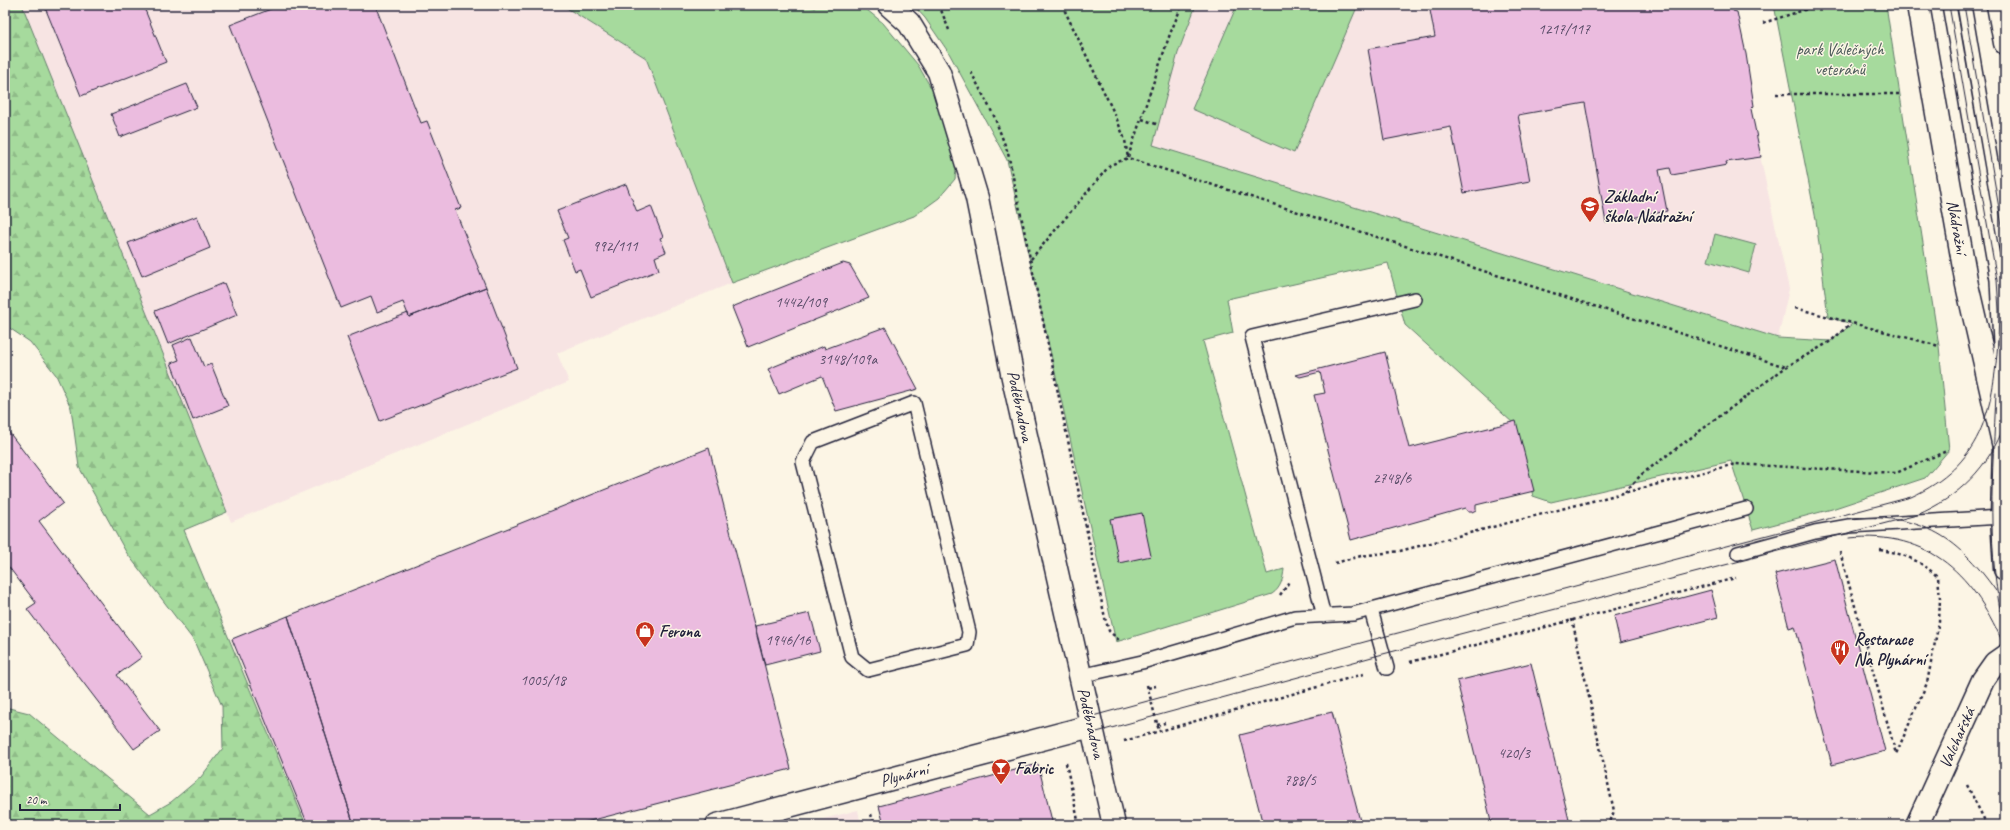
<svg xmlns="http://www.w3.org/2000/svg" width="2010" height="830" font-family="Caveat,sans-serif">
<defs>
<pattern id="forest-firs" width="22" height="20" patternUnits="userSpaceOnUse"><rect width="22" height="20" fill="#a6da9d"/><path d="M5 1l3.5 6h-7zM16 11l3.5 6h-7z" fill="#8fbb88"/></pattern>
</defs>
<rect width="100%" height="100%" fill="#fcf5e5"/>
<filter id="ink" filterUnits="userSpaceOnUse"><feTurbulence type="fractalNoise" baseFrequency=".025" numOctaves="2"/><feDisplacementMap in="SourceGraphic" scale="8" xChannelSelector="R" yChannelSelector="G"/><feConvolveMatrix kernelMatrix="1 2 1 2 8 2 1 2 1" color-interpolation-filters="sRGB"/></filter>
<g filter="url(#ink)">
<path fill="#f7e4e3" d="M21 5 565 6 646 58 732 283 557 353 569 382 231 522Z
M1196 5H1732L1733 11 1737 12 1741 31 1752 86 1754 106 1751 109 1759 151 1789 289 1778 338 1153 145 1178 53Z
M858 810 861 825H800Z"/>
<path fill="#a6da9d" stroke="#647e6c" d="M562 5H805L815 8 816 5H861L883 23 918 65 935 95 957 161 955 179 939 198 914 216 732 283 646 58Z
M913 5H1196L1178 53 1153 145 1778 338 1831 341 1852 324 1828 317 1816 220 1774 5H1886L1939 346 1949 450 1925 478 1832 509 1753 530 1731 461 1551 502 1533 496 1514 424 1405 325 1388 263 1227 299 1233 333 1203 341 1267 574 1284 569C1283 579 1281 588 1272 594L1116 642 1007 160 949 53 925 18Z
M1237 5H1358L1294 153 1192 109Z
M1715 234 1756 245 1749 273 1708 261Z"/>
<path fill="url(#forest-firs)" stroke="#647e6c" d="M5 5H22L227 512 184 530 306 825H5V707L29 713 150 814 171 802 201 777 223 748 222 706 194 641 126 552 79 467 71 408 56 375 30 342 5 325Z"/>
<path fill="#ebbcdf" stroke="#22223b" d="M44 5H143L166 62 81 96Z
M281 5H375L421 123 427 121 461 208 455 210 486 287 409 317 403 302 377 312 371 296 341 308 230 25Z
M1429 5H1732L1733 11 1737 12 1746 54 1754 106 1751 109 1761 157 1726 162 1727 165 1672 175 1670 168 1659 170 1667 211 1606 223 1585 103 1518 115 1530 181 1464 193 1451 127 1384 140 1368 49 1435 37Z
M187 84 197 107 120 137 111 114Z
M626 184 637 212 651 206 663 237 660 238 666 252 655 257 659 270 591 297 580 269 575 271 563 240 568 238 557 211Z
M197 216 210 248 142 276 128 243Z
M843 263 850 265 869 298 748 347 732 307Z
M224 283 237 315 168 344 155 311Z
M486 287 517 368 380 421 347 337 408 313 409 317Z
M885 327 918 389 836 411 822 376 779 394 768 369 824 346 825 349Z
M192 337 204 367 211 364 228 406 193 420 171 363 179 360 173 345Z
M1385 352 1409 448 1516 421 1534 491 1476 505V510L1472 512H1468L1465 508 1351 540 1314 395 1325 393 1320 372 1300 377 1296 375Z
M5 427 63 503 39 521 142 657 117 675 160 731 134 749 27 609 36 603 5 562Z
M709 448 791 769 574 825H354L288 616Z
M1142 513 1151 556 1119 563 1110 519Z
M1835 559 1885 751 1832 765 1795 626 1789 628 1775 574Z
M1711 590 1718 617 1620 643 1614 616Z
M810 613 820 651 765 665 755 626Z
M288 616 354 825H308L232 639Z
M1531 663 1570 824 1492 825 1457 681Z
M1332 712 1361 825H1263L1240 735Z
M1038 764 1053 825H884L879 806Z"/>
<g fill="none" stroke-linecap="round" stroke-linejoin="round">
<defs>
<path id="service" d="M1949 5 1997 280 2003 407
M1964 5 2005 243
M914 403 969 632 967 645 868 670 852 657 803 462 813 442Z
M1738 553 1815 532 1849 526 2002 517
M1371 610 1387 668
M1324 616 1252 337 1415 299
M1080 676 1142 662 1295 617 1353 614 1746 509"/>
<path id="minor" d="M889 5 909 23 939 72 977 198 1013 378 1114 825
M1918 5 1967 285 2004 447 2002 517 2005 569
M1998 5 2005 43
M717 825 1091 726
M1917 825 1983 680 1995 663 2005 656"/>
</defs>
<use href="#service" stroke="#22223b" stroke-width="16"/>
<use href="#minor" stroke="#22223b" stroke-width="25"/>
<path stroke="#22223b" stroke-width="2.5" stroke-dasharray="3 3" stroke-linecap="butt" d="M939 5 949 30
M1062 5 1116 117 1125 140 1128 158
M1763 23 1820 5
M971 72 994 116 1008 153 1105 618 1109 631 1120 641
M1776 94H1900
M1142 119 1159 125
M1128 157 1170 34 1182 5
M1031 259 1110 165 1128 158 1786 367
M1795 308 1939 346
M1625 492 1642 474 1786 367 1831 341 1850 324
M1880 550C1903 553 1921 561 1938 577L1940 598 1939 622 1927 683 1896 754
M1840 552 1896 754
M1335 563 1361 556 1400 551 1735 464 1896 473 1949 450
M1280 595 1286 587 1289 581
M1572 619 1614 811 1609 825
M1410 662 1736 578
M1147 685 1159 731
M1148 688 1156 686
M1157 725 1165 723
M1124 741 1364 674
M1066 763 1079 825
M1967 785 1987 825
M871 814 874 825"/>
<use href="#service" stroke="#fcf5e5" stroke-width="13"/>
<use href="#minor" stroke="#fcf5e5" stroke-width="22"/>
<path stroke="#22223b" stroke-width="1" d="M1949 5 1997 280 1999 310 1998 345
M1964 5 2005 243
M1996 393C1993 473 1985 552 2005 632
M1848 518C1920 514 1955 533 1996 591
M1849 538C1931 530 1975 576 2005 648
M1089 717 1379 638 1911 497C1981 465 1993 412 1998 341
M1093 733 1383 654 1917 515C1959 497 1989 467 2005 424"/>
</g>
</g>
<defs>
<symbol id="school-pin" viewBox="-11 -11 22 30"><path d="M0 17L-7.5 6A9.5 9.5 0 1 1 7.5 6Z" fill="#c8321e" stroke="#fcf5e5"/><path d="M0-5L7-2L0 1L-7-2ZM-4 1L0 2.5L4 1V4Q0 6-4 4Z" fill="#fff"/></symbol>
<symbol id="shop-pin" viewBox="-11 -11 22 30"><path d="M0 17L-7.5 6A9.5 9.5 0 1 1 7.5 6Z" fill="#c8321e" stroke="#fcf5e5"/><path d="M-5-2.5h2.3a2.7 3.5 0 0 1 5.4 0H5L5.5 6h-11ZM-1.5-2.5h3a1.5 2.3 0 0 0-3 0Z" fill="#fff"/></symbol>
<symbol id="restaurant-pin" viewBox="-11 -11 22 30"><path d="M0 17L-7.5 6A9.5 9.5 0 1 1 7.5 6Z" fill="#c8321e" stroke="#fcf5e5"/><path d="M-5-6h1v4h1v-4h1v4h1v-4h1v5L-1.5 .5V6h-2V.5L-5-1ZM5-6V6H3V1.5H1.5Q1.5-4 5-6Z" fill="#fff"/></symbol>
<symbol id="bar-pin" viewBox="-11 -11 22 30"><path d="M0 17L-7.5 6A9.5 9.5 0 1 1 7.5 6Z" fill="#c8321e" stroke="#fcf5e5"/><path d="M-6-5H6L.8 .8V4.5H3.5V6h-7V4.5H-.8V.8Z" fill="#fff"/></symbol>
</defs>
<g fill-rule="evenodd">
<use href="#school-pin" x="1579" y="195" width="22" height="30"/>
<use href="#shop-pin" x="634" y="620" width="22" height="30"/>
<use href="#restaurant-pin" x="1829" y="638" width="22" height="30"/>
<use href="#bar-pin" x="990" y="757" width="22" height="30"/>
</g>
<g text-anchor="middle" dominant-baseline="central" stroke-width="3" stroke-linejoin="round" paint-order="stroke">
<g font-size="15" fill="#544864">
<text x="1564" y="29">1217/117</text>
<text x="615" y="246">992/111</text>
<text x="801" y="302">1442/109</text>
<text x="848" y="359">3148/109a</text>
<text x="1392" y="478">2748/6</text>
<text x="788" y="640">1946/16</text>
<text x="543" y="680">1005/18</text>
<text x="1514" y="753">420/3</text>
<text x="1300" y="780">788/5</text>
</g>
<g font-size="17" fill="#4a5958" stroke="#fcf5e5">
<text x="1840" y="49">park Válečných<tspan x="1840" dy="20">veteránů</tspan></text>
</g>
<g font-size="17" font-weight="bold" fill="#22223b" stroke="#fcf5e5" text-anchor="start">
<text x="1604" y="196">Základní<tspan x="1604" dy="20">škola Nádražní</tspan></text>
<text x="659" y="631">Ferona</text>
<text x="1854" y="639">Restarace<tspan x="1854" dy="20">Na Plynární</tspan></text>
<text x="1015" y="768">Fabric</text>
</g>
<g font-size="17" fill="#22223b" stroke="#fcf5e5">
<text transform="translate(1957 227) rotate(80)">Nádražní</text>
<text transform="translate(1020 406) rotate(78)">Poděbradova</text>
<text transform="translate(1091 723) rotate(77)">Poděbradova</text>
<text transform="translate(1957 738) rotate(-66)">Valchařská</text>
<text transform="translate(904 775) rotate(-15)">Plynární</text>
</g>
</g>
<rect width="2010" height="830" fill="none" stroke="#fcf5e5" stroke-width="20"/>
<rect x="10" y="10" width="1990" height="810" fill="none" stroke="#22223b" stroke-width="1.5" filter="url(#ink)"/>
<path d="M20 804v6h100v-6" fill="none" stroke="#22223b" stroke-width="2"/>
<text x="26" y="804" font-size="12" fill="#22223b" stroke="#fcf5e5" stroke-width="3" paint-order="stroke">20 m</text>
</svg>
